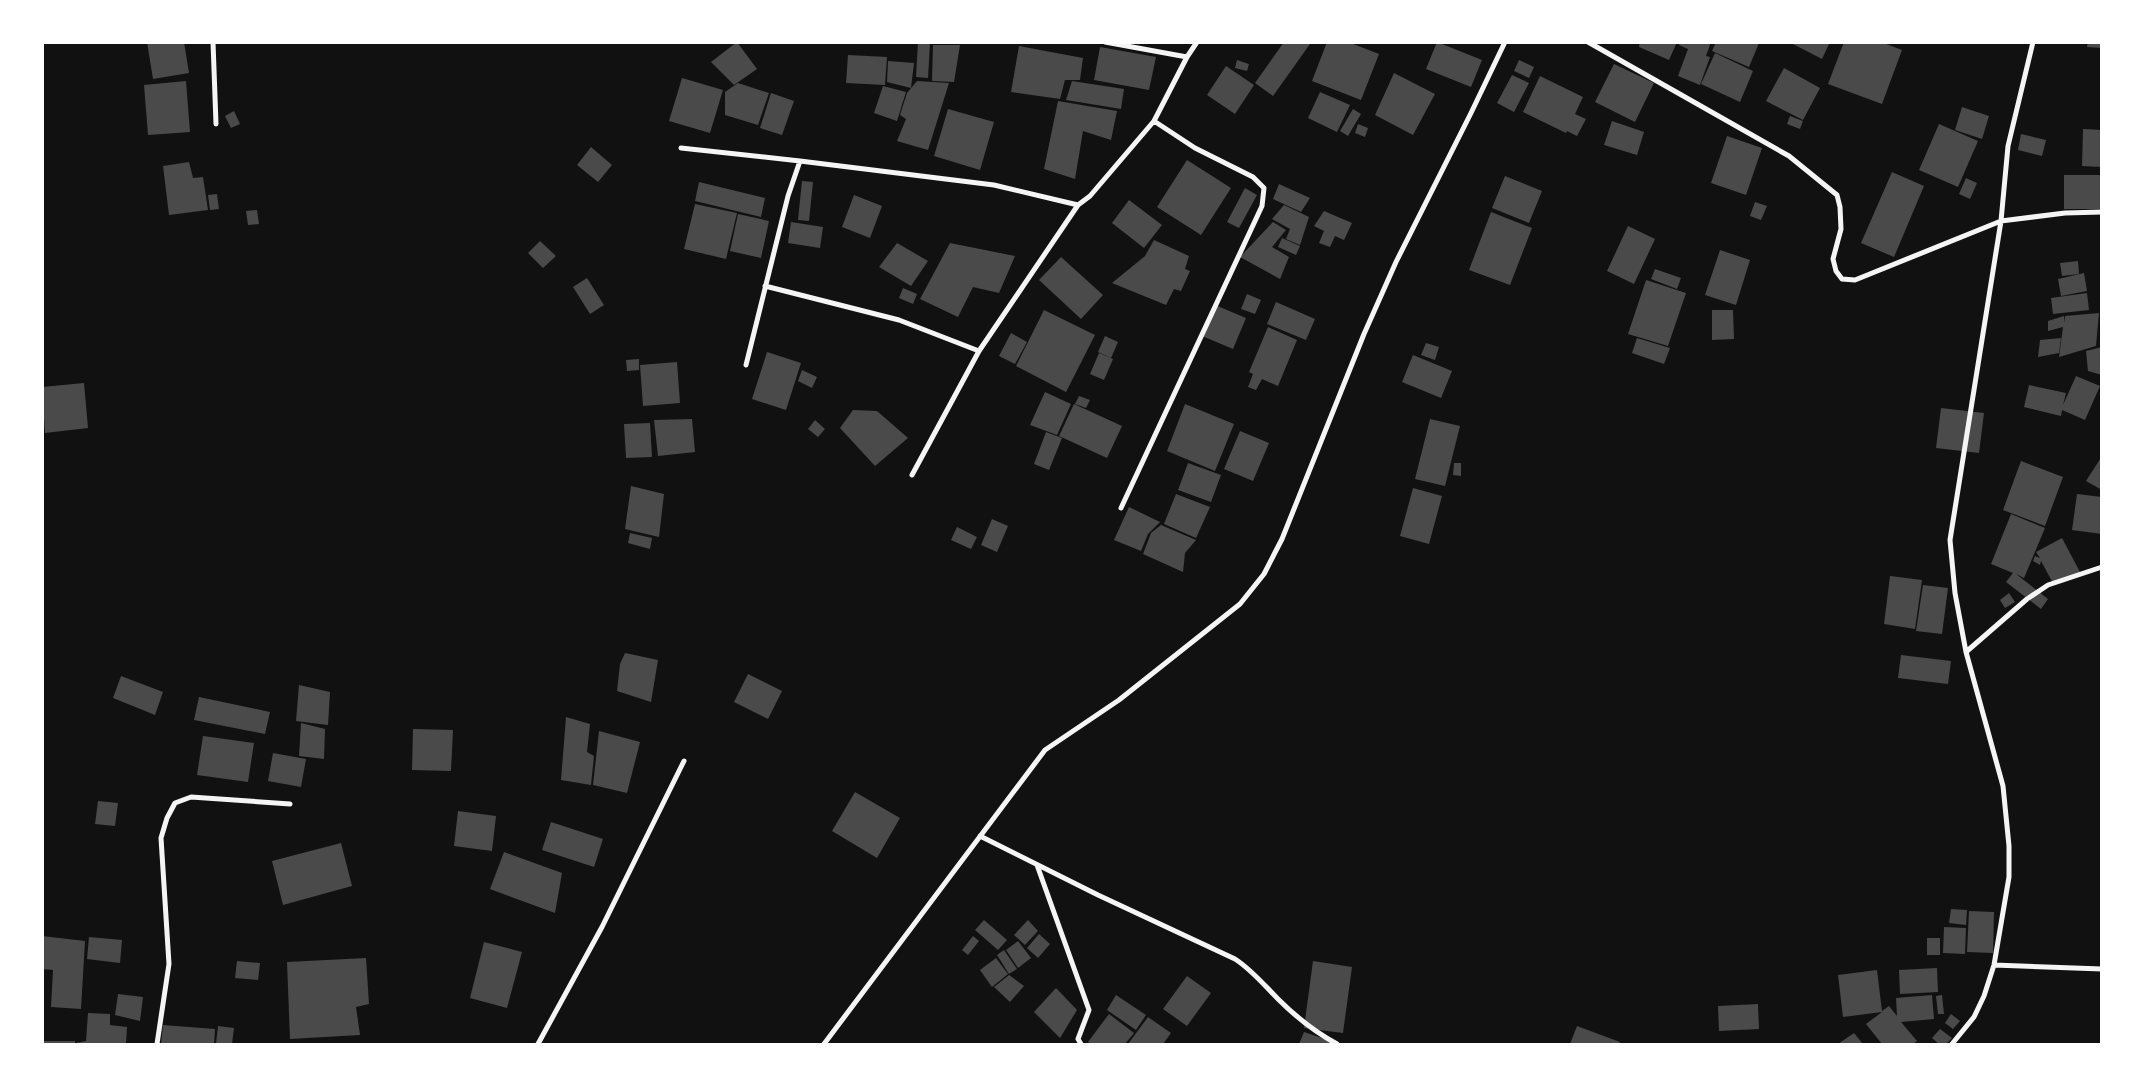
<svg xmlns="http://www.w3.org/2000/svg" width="2144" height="1087" font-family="Roboto,sans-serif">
<rect width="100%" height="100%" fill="#111"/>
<path fill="#4a4a4a" d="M147 42H184L189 73 153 79Z
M737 42 757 69 734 85 711 62Z
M918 42 930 43 928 78 916 77Z
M1284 42 1310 44 1273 96 1255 83Z
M1327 42H1348L1379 54 1361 100 1312 81Z
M1437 42 1482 60 1471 87 1426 69Z
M1640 42H1677L1669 60 1639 47Z
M1680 42H1711L1706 56 1710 57 1700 85 1678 76 1688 49 1679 45Z
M1716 42H1757L1759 43 1749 67 1712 51Z
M1789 42H1830L1822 59Z
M1844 42H1881L1902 50 1882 104 1828 84Z
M2088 42H2102V48L2087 47Z
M933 45H960L954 82 932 81Z
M1019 46 1083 58 1080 80H1065L1060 99 1011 92Z
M1100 47 1156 57 1149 90 1094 80Z
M1715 53 1753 71 1740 102 1701 84Z
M848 55 887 57 885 85 846 83Z
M1237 60 1249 64 1247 71 1235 68Z
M1519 60 1534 67 1529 78 1514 71Z
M888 61 914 63 911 88 887 82Z
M1614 64 1654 83 1635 122 1595 102Z
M1226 66 1254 85 1235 114 1207 95Z
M1784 68 1820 88 1803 120 1766 101Z
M1394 73 1435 94 1413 135 1375 115Z
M1512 75 1529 83 1514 112 1497 103Z
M1540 76 1583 97 1575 114 1586 119 1577 136 1567 131 1566 133 1523 112Z
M682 78 723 90 710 133 669 121Z
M186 81 190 132 148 135 144 85Z
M917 81 949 83 928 150 897 141 906 119 900 115 907 93Z
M1072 81 1124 89 1121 109 1066 100Z
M738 83 769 93 758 125 725 115V92Z
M883 86 906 92 897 121 874 113Z
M1320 92 1350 105 1337 132 1308 118Z
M771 93 794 101 782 135 760 128Z
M1058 101 1117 111 1111 140 1083 131 1075 179 1044 169Z
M1962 107 1989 116 1982 139 1955 130Z
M948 109 994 122 980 170 934 156Z
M1353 109 1361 114 1348 136 1340 131Z
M234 111 240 124 231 128 225 116Z
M1790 116 1803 121 1800 129 1787 124Z
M1612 121 1644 132 1637 155 1604 145Z
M1358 124 1368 128 1365 137 1355 133Z
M1939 124 1978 141 1958 187 1919 170Z
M2083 129 2102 130V167L2082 166Z
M2021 134 2046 140 2042 156 2018 150Z
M1727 136 1762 148 1746 195 1711 183Z
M591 147 612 165 598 182 577 165Z
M1187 160 1231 188 1201 235 1157 207Z
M189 162 193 178 203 177 208 210 169 215 163 166Z
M1892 172 1924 186 1894 257 1861 243Z
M2064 175H2102V209H2064Z
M1505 176 1542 191 1529 223 1492 208Z
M1966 178 1977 183 1970 199 1959 194Z
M802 181 813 182 809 221 798 220Z
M699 182 765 198 761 217 695 201Z
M1279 184 1310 198 1301 212 1273 199Z
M1245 188 1257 195 1239 228 1227 222Z
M217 194 219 209 210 210 208 195Z
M854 195 882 206 870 238 842 227Z
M1129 200 1162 225 1144 248 1112 223Z
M1755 202 1767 206 1761 220 1750 216Z
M695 204 737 213 726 259 684 249Z
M1284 205 1309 217 1300 245 1286 239 1290 229 1272 219Z
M257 210 259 224 248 225 246 211Z
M1324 211 1352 223 1344 240 1335 236 1330 247 1319 243 1324 231 1314 226Z
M1491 212 1532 228 1510 285 1469 270Z
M738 214 769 221 761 258 730 251Z
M791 222 823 227 820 248 788 243Z
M1273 222 1286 230 1272 247 1289 257 1280 279 1240 257Z
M1628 226 1655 239 1634 284 1607 271Z
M1282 238 1300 246 1296 255 1278 247Z
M1154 240 1189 256 1185 269 1190 271 1181 291 1174 289 1166 305 1112 283 1145 256Z
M540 241 556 256 543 268 528 253Z
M897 243 928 261 911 286 879 267Z
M950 243 1015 256 999 293 973 287 958 317 920 299Z
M1720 250 1750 260 1736 305 1705 295Z
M1061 257 1103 295 1081 319 1039 280Z
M2078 261 2079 274 2062 276 2060 263Z
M1655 269 1681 278 1677 289 1651 279Z
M2084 273 2087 291 2061 296 2058 279Z
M587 278 604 305 590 314 573 287Z
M1646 280 1686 293 1668 346 1628 334Z
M903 288 917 294 913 304 899 298Z
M2087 293 2089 310 2053 314 2051 298Z
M1247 294 1261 300 1255 314 1241 309Z
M1276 302 1315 319 1306 340 1267 324Z
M1215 305 1246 318 1233 349 1202 336Z
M1044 310 1095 335 1066 392 1016 366Z
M1712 310H1733L1734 339 1712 340Z
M2099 313 2096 346 2059 357 2063 327 2048 331V321L2064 316V323L2065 316Z
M1268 327 1297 340 1278 386 1262 379 1256 390 1248 387 1253 374 1249 372Z
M1011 333 1027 342 1015 364 999 356Z
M1105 336 1118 342 1111 358 1098 352Z
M1637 338 1670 348 1664 364 1632 353Z
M2061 338 2059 353 2038 357 2040 340Z
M1426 343 1439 347 1435 360 1421 355Z
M2102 347V375L2088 371 2086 351Z
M767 352 801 363 786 410 752 399Z
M1099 353 1113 359 1104 380 1090 374Z
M1413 355 1452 371 1441 398 1402 382Z
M639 359V370L627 371 626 360Z
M677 362 680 403 643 406 640 365Z
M802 370 817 377 812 388 798 381Z
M2076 376 2100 386 2085 420 2062 410 2061 416 2024 407 2029 385 2066 393 2063 405Z
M84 383 88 428 45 433 42 387Z
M1045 392 1071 404 1057 435 1030 425Z
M1079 396 1090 400 1086 408 1075 404Z
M1074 404 1122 426 1107 458 1059 436Z
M1185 404 1234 424 1215 471 1167 451Z
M1941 408 1984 413 1979 453 1936 448Z
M853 410 877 411 908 438 875 466 840 428Z
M692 419 695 452 658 456 654 420Z
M1430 419 1460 426 1445 486 1415 479Z
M815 420 825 429 818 437 808 429Z
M650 423 652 457 626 458 624 424Z
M1240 431 1269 443 1253 481 1224 469Z
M1046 432 1062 438 1049 470 1034 464Z
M2102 456V490L2086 481Z
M2021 461 2063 477 2045 526 2003 510Z
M1188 463 1221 475 1211 502 1178 490Z
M1454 463H1461V476L1453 475Z
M631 486 664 494 659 537 625 529Z
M1413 488 1442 496 1429 544 1400 536Z
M1176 494 1210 507 1196 538 1164 524Z
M2077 494 2102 497V534L2072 530Z
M1129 507 1160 522 1148 534 1141 551 1114 540Z
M2011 514 2045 528 2024 578 2016 574 2048 599 2041 609 2006 582 2013 573 1991 564Z
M992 519 1008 526 997 552 981 545Z
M1161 525 1196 540 1185 553 1183 572 1143 554 1151 533Z
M957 527 977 537 971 549 951 540Z
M630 533 652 538 650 549 628 543Z
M2062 538 2080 572 2054 585 2041 561 2040 565 2033 561 2035 556 2040 558 2036 552Z
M1890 576 1922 580 1915 629 1884 624Z
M1923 585 1948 588 1942 634 1916 631Z
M2009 593 2015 602 2005 608 2000 600Z
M625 653 658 660 651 702 617 691 620 664Z
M1901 655 1951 661 1948 684 1898 678Z
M748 674 782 691 768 719 734 702Z
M121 676 163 692 155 715 113 698Z
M299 685 330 692 328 725 296 721Z
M199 697 270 712 265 734 194 720Z
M566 717 590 724 587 752 594 756 591 785 561 780Z
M301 723 325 729 324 759 299 756Z
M413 729 453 730 451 771 412 770Z
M599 731 640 742 627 793 593 785Z
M203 736 254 743 248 782 197 775Z
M273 753 306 759 301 787 268 781Z
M855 792 900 818 877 858 832 831Z
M98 801 118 803 115 826 95 824Z
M458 811 496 816 492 851 454 846Z
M551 822 603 839 594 867 542 850Z
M341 843 352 886 283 905 272 861Z
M504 852 562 873 555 913 490 889Z
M1951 909 1967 910 1966 925 1949 923Z
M1969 911 1994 912 1993 953 1967 952Z
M984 920 1007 940 998 950 975 930Z
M1028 920 1038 931 1025 945 1014 935Z
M1944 927 1966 928 1965 954 1943 953Z
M1039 934 1050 944 1038 958 1027 948Z
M42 936 85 941 81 1009 51 1007 53 970 42 969Z
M973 936 979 941 968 955 962 950Z
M89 937 122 940 120 963 87 959Z
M1927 938H1940V955H1927Z
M1018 941 1031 958 1018 968 1006 950Z
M484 942 522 952 507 1008 470 998Z
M1004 950 1017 969 1009 974 997 955Z
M366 958 369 1004 356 1007 360 1035 290 1039 287 962Z
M996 958 1008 974 992 987 980 970Z
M237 961 260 963 258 980 235 978Z
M1313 961 1352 967 1343 1033 1304 1028Z
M1937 968 1938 992 1900 994 1899 970Z
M1877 970 1882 1011 1889 1006 1897 1016 1896 998 1932 995 1934 1019 1901 1022 1917 1041 1913 1044H1882L1866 1024 1882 1012 1843 1017 1838 975Z
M1009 975 1024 986 1010 1002 994 987Z
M1187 976 1211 993 1187 1026 1163 1009Z
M1056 988 1077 1010 1060 1038 1034 1012Z
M118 994 143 997 140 1021 115 1015Z
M1116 995 1146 1015 1136 1030 1107 1010Z
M1942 995 1944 1014H1938L1936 996Z
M1758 1004 1759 1029 1719 1031 1718 1006Z
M88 1013 110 1014V1025L127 1027 126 1044H76V1043L86 1041Z
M1109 1014 1134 1033 1125 1044H1092L1088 1042Z
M1951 1014 1960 1021 1953 1029 1945 1023Z
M1148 1017 1171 1033 1163 1044H1128Z
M163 1025 215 1029 214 1044H161Z
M218 1026 234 1028 232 1044H216Z
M1577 1026 1620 1042 1619 1044H1570Z
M1940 1029 1952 1038 1946 1044H1939L1932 1038Z
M1304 1032 1340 1044H1299Z
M1854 1033 1863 1044H1838Z
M42 1041H75V1044H42Z"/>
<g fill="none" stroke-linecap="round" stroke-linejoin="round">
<path stroke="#f5f5f5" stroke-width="5" d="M213 42 216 124
M1105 42 1187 57
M1588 42 1789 156 1837 195 1840 207 1841 229 1833 259 1836 271 1842 279 1855 280 2001 221 2065 213 2102 212
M681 148 800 161
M765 286 899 320 979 351
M746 365 788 196 800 161 994 185 1078 205 1090 196 1154 121 1187 57 1197 42
M912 475 979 351 1078 205
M1121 508 1262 206 1264 188 1253 177 1195 148 1154 121
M1966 652 2027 599 2048 585 2102 567
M980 836 1098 895 1235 959C1252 970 1264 985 1278 999 1296 1017 1315 1032 1337 1044
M1037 865 1089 1010 1078 1039 1081 1044
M1994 965 2102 969
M157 1044 169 964 161 838 167 818 175 803 191 797 290 804
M538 1044 602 927 684 761
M824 1044 1045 750 1119 700 1240 604 1264 574 1282 539 1364 334 1396 262 1471 113 1505 42
M1952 1044 1974 1017 1984 996 1994 965 2009 877V846L2003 786 1966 652 1955 593 1950 540 2001 221 2008 146 2033 42"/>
</g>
<rect width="2144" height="1087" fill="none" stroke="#ffffff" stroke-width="88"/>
</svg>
